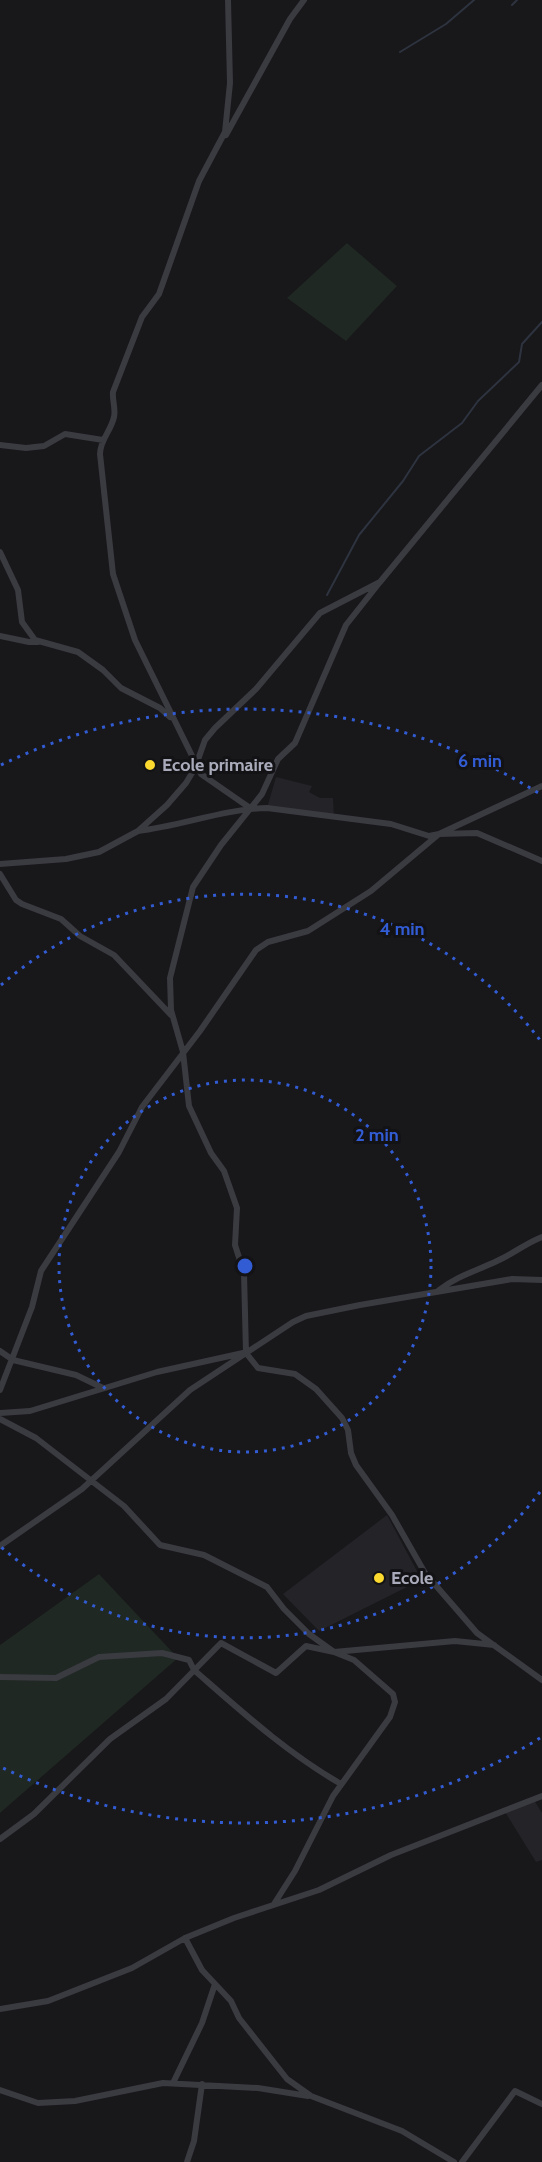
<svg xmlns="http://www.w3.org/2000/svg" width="542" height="2162" font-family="Cabin,sans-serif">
<rect width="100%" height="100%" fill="#18171a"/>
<path fill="#242327" d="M276 777 312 786 309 792 320 798H333L334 818 267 808Z
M387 1515 418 1573 415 1583 319 1631 283 1594Z
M534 1800 542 1813V1860L536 1862 505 1812Z"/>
<path fill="#1f2822" d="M347 243 397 286 346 341 287 298Z
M99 1574 178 1658 0 1813V1645Z"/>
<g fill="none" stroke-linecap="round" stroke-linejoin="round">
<path stroke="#2d333f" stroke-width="2" d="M512 5 517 0
M400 52 446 24 474 0
M327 595 359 535 403 481 419 456 462 423 478 401 519 362 522 344 542 322"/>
<path stroke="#3a3a41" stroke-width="6" d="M228 0 230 83 225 132 199 181 159 294 142 317 113 392C112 400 116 409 114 417 111 431 100 440 100 454L113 574 135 640 201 774 250 808
M226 135 290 19 304 0
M0 445 26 448 44 446 65 434 103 440
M0 552 18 590 22 622 35 640 78 652 103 670 121 688 160 708 170 717
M380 582 346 625 295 743 278 759 262 794 221 845 193 887 170 978 171 1010 183 1052 189 1106 211 1153 224 1171 237 1208 235 1245 244 1273 246 1353 258 1368 295 1374 316 1389 342 1418 348 1430 351 1453 356 1465 392 1515 425 1573 477 1633 542 1680
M0 636 29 642H38
M138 831C181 826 224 809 267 808L391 824 429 836 439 834 542 786
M0 864 66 859 99 852 138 831 167 805 186 783 195 768 205 740 215 728 256 689 320 613 380 582 542 385
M0 874 16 900 22 904 61 919 80 936 114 955 172 1016
M439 1290C457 1276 476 1271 497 1261 513 1254 526 1243 542 1237
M0 1351 13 1360 76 1375 103 1388
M0 1390 32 1307 41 1271 119 1152 142 1107 200 1031 256 950 268 942 308 931 371 891 439 834 477 833 542 861
M0 1413 30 1411 157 1372 243 1353
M0 1419 36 1438 124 1506 160 1545 204 1555 267 1587 284 1609 309 1634 334 1652 455 1641 494 1645
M0 1546 82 1489 190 1390 293 1322 306 1316 360 1305 512 1279 542 1280
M0 1677 56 1678 99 1657 162 1653 189 1660 194 1670C241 1711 287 1753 341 1784
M0 1839 34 1814 110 1739 166 1699 221 1643 276 1673 306 1646 334 1652 354 1660 393 1694 395 1702 390 1717 333 1796 295 1871 274 1904
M185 1938 202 1970 231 2001 239 2018 287 2079 311 2096 402 2131 454 2162
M0 2009 48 2001 132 1968 185 1938 234 1918 319 1890 391 1855 542 1796
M173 2083 202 2023 215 1984
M0 2090 38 2103 75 2101 163 2083 258 2088 308 2096
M187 2162 194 2141 202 2084
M462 2162 515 2091 542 2104"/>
</g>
<g fill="none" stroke="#325cd4" stroke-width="3" stroke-dasharray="3 6">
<circle cx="245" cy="1266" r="186"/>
<path d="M540 1492A372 372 0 0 1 1 1547M1 985A372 372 0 0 1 540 1040"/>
<path d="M540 1738A557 557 0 0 1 1 1767M1 765A557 557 0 0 1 540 794"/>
</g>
<g fill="#fbd92f" stroke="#131215" stroke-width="2">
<circle cx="150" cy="765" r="6"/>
<circle cx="379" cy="1578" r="6"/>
</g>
<g text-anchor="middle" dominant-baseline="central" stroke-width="6" stroke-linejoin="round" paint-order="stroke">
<g font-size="18" font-weight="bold" fill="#a9abba" stroke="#131215" text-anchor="start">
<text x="162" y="765">Ecole primaire</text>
<text x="391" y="1578">Ecole</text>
</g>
</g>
<circle cx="245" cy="1266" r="9" fill="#325cd4" stroke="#131215" stroke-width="3"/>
<g font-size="18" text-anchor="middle" font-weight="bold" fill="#325cd4" stroke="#131215" stroke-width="6" stroke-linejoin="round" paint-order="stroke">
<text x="480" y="767">6 min</text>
<text x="402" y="935">4 min</text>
<text x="377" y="1141">2 min</text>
</g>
</svg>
